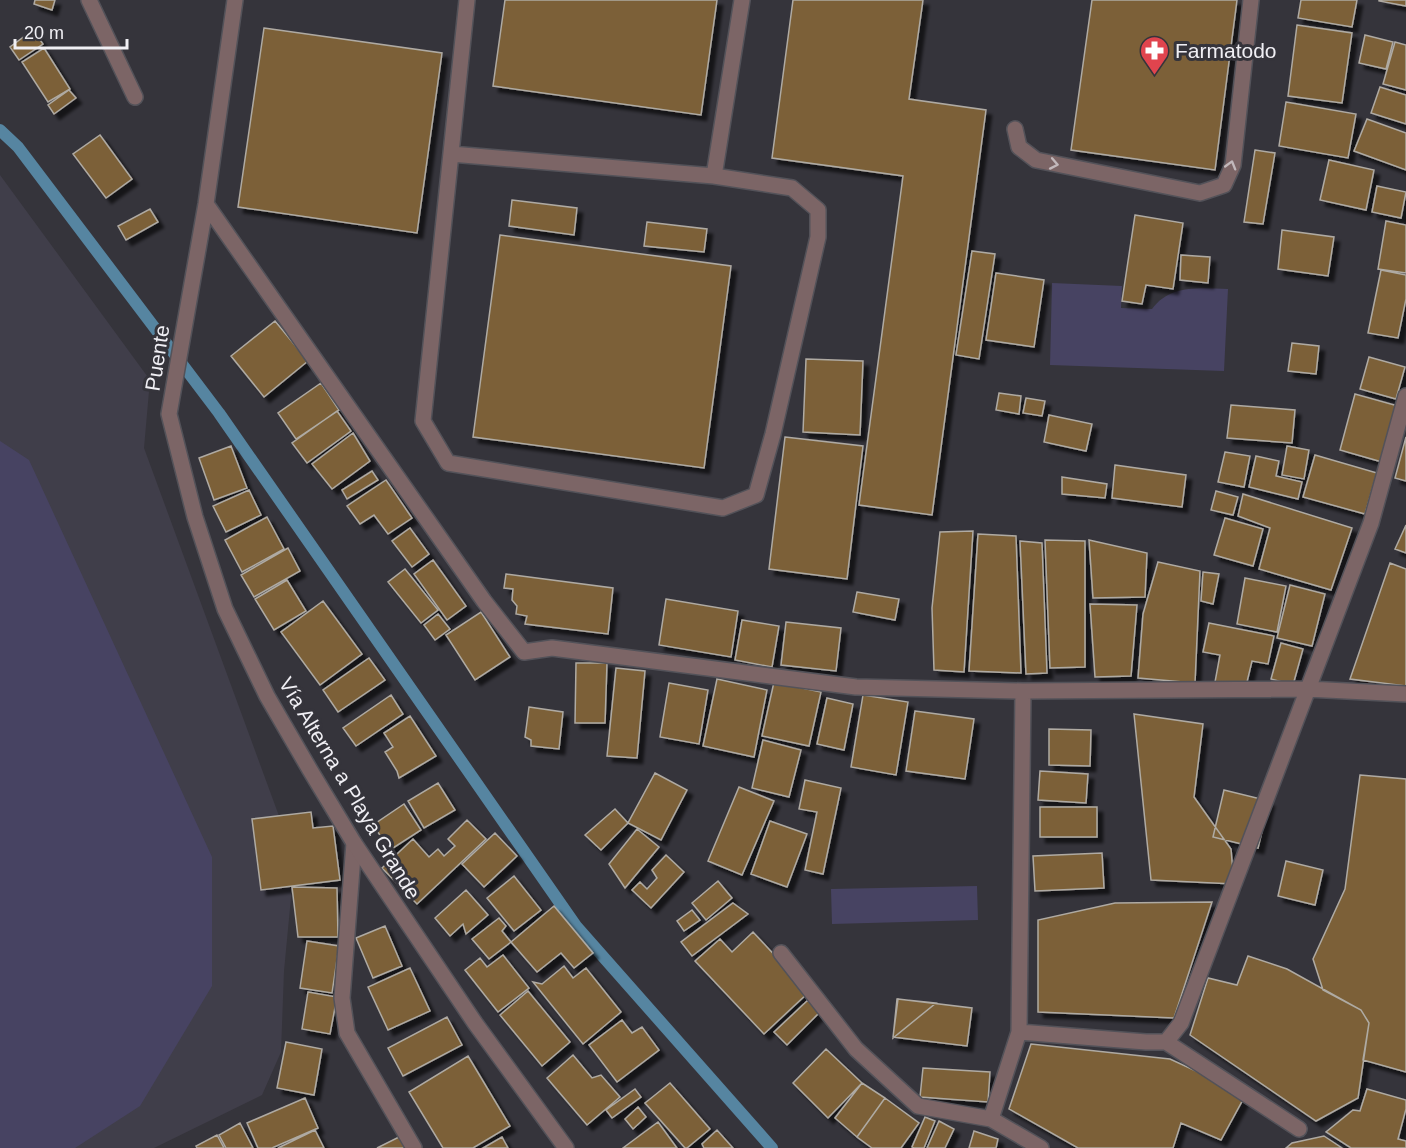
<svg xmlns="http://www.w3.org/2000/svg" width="1406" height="1148" font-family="Helvetica,sans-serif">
<defs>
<filter id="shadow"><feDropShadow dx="5.5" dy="5.5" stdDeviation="1.5" flood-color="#0009"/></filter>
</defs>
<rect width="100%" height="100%" fill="#35343b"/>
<path fill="#403e4a" d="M0 175 150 380 144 448 290 846 292 887 284 971 281 1052 262 1095 154 1148H0Z"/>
<path fill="#474362" d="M1052 283 1122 286 1121 308 1152 309C1170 284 1200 288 1228 289L1224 371 1050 365Z
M0 441 29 460 212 857V986L140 1106 75 1148H0Z
M977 886 978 920 832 924 831 889Z"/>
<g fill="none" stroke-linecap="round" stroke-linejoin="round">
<path stroke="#5685a1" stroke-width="12" d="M0 130 18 147 219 413 576 926 772 1148"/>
</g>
<path fill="#7b6137" stroke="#afaaa3" stroke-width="1.5" filter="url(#shadow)" d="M35 0H55L52 10 34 4Z
M505 0H717L701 115 493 86Z
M793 0H923L909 99 986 110 932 515 859 505 903 176 772 158Z
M1092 0H1237L1215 170 1071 150Z
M1301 0H1357L1352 27 1298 18Z
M1379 0H1406V6L1379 1Z
M1297 25 1352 33 1342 103 1288 96Z
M264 28 442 53 417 233 238 207Z
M33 30 43 44 19 60 10 47Z
M1365 35 1393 42 1386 69 1359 63Z
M1395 42 1406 45V90L1383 84Z
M44 48 70 89 48 102 22 62Z
M1380 87 1406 95V124L1371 113Z
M69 90 76 98 54 114 48 105Z
M1286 102 1356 114 1348 158 1279 146Z
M1367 119 1406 133V170L1354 151Z
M100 135 132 179 106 198 73 154Z
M1255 150 1275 153 1263 224 1244 222Z
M1329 160 1374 170 1366 210 1320 200Z
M1377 186 1406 192 1401 218 1372 212Z
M512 200 577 208 574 235 509 226Z
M150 209 158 222 126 240 118 226Z
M1135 215 1183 223 1173 289 1146 285 1142 304 1122 301Z
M1386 221 1406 225V273L1378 269Z
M647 222 707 229 704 252 644 246Z
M1282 230 1334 237 1328 276 1278 269Z
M500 235 731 266 704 468 473 437Z
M972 251 995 254 979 359 956 355Z
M1181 255 1210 257 1208 283 1180 280Z
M1381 270 1406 275V299L1398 338 1368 333Z
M996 273 1044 280 1034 347 986 340Z
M275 321 308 361 264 397 231 356Z
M1292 343 1319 346 1316 374 1288 371Z
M1369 357 1405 367 1396 399 1360 389Z
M806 359 863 361 860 435 803 432Z
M321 383 339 410 296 439 278 413Z
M999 393 1021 396 1019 414 996 410Z
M1355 394 1398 406 1382 462 1340 450Z
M1026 398 1045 401 1042 416 1023 413Z
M1231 405 1295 410 1292 443 1227 438Z
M337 411 351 431 307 463 292 443Z
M1049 415 1092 424 1086 451 1044 442Z
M353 433 370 461 332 489 312 464Z
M785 437 863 446 847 579 769 569Z
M1406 437V481L1395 478Z
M231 446 247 488 214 500 199 458Z
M1287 446 1309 450 1304 479 1282 475Z
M1225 452 1250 456 1244 487 1218 482Z
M1315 455 1377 473 1365 514 1303 497Z
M1256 456 1279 461 1276 476 1302 482 1298 499 1249 487Z
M1115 465 1186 475 1182 507 1112 498Z
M372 471 378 480 347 499 342 490Z
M1062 477 1107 484 1105 498 1062 494Z
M386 480 412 518 388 534 374 515 360 524 347 506Z
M249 490 261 515 226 532 213 506Z
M1216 491 1238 497 1233 515 1211 510Z
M1243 494 1352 528 1331 590 1259 569 1270 528 1238 516Z
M267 517 284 549 242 572 225 540Z
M1225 518 1263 529 1253 566 1214 555Z
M1406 525V553L1395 549Z
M410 528 429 554 412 567 392 541Z
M973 531 964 672 934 670 932 608 940 532Z
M978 534 1016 536 1021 673 969 671Z
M1045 540 1085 541V667L1050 668Z
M1089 540 1147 553 1145 597 1093 598Z
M1020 541 1042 543 1047 673 1026 674Z
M288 548 300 571 254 597 241 575Z
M433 560 466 606 447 620 414 574Z
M1158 562 1200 571 1195 683 1138 678 1143 614Z
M1390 563 1406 569V686L1350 679Z
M405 569 438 610 421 623 388 582Z
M1203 572 1219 574 1213 604 1201 601Z
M506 574 613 588 608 634 525 624 527 616 516 614 517 606 512 600 513 589 504 588Z
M1245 578 1286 586 1277 632 1237 624Z
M287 580 306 611 274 630 255 599Z
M1290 585 1325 594 1312 646 1277 638Z
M857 592 899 599 895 620 853 612Z
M666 599 738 611 731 657 659 645Z
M323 601 362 654 320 685 281 632Z
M1090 604 1137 605 1131 676 1095 677Z
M481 612 510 657 475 680 446 635Z
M438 614 450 629 435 640 424 625Z
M742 620 779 626 772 667 735 660Z
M786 622 841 628 836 671 781 665Z
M1209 623 1274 636 1268 664 1252 661 1247 682H1215L1220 655 1203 652Z
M1281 643 1303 649 1293 685 1271 679Z
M369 658 385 680 338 712 323 690Z
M576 663H607L605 723H575Z
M616 668 645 671 637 758 607 756Z
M717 679 767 690 754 757 703 746Z
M774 682 821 692 809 746 762 736Z
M669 683 708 690 699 744 660 737Z
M391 695 403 714 356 746 343 728Z
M863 695 908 702 896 775 851 767Z
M827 698 853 704 844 750 817 744Z
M529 707 563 712 559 749 531 746V740L525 737Z
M915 711 974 719 965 779 906 771Z
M1134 714 1203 724 1194 797 1231 849 1234 884 1151 880Z
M410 716 436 756 399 778 397 771 385 752 393 747 384 733Z
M1049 729 1091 730 1090 766 1049 765Z
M763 740 801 750 789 797 752 788Z
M1040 771 1088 774 1086 803 1038 800Z
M655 773 687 790 661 840 628 823Z
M1360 775 1406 779V1072L1363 1060 1369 1023 1361 1010 1323 990 1313 959 1345 889Z
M805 780 841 788 823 874 805 870 817 812 799 809Z
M438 783 455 810 424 828 408 801Z
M739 787 774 801 742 875 708 861Z
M1224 790 1269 801 1258 848 1213 837Z
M404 804 421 830 390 850 373 825Z
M1040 807H1097V837H1040Z
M615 809 628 823 601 850 585 835Z
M311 812 313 828 333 826 340 880 261 890 252 819Z
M467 820 486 839 417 904 382 868 413 839 429 857 438 849 444 856 455 846 448 839Z
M770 821 807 834 787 887 751 874Z
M637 829 659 847 625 888 609 864Z
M495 833 517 856 484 887 462 864Z
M1102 853 1104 888 1035 891 1033 856Z
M666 855 684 872 651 908 632 890 640 882 647 889 657 878 652 870Z
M1286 861 1323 870 1315 905 1278 896Z
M514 876 541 910 514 931 487 898Z
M718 881 732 898 706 920 692 903Z
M292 887 337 888 338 937H298Z
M466 890 488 915 466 934 463 924 450 936 435 918Z
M1212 902 1174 1018 1038 1012V920L1115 903Z
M733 903 748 914 692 956 681 942Z
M554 906 593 953 574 968 561 953 537 972 511 942Z
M692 910 700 920 684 931 677 921Z
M499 918 506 926 502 931 511 942 489 959 472 939Z
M385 926 402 966 373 978 356 938Z
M753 932 809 992 764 1034 695 961 720 939 732 952Z
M307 941 339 946 332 993 300 988Z
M503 955 529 988 498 1012 465 970 480 958 487 967Z
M1248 956 1287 969 1361 1010 1369 1023 1358 1098 1316 1121 1190 1035 1208 978 1237 985Z
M564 966 573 978 586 968 621 1012 583 1044 533 982 542 984Z
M410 968 430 1011 388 1030 368 987Z
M528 991 570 1042 542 1066 500 1015Z
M308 992 337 997 330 1034 302 1029Z
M897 999 936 1003 893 1038Z
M898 999 972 1008 967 1046 893 1037Z
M808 1000 820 1012 787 1045 774 1032Z
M447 1017 462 1045 403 1076 388 1048Z
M622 1020 632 1033 642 1027 659 1050 617 1082 589 1045Z
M286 1042 322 1049 314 1095 277 1088Z
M1031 1044 1170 1059 1246 1094 1221 1140 1181 1123 1173 1148H1078L1009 1109Z
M826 1049 862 1083 828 1118 793 1083Z
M573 1055 592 1078 601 1075 620 1097 587 1125 547 1078Z
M468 1056 510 1126 473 1148H443L409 1092Z
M923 1068 990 1072 988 1102 920 1097Z
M670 1083 710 1129 687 1148H685L645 1103Z
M862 1083 885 1098 857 1137 835 1118Z
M635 1089 641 1097 612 1118 606 1110Z
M1367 1089 1406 1100V1109L1398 1139 1406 1141V1148H1351L1326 1132 1353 1110 1360 1111Z
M305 1098 318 1128 272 1148H258L247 1123Z
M885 1098 919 1123 901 1148H872L857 1137Z
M638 1107 646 1117 633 1129 625 1119Z
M925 1117 935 1121 924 1148H914L912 1147Z
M939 1121 954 1129 945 1148H927Z
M658 1122 677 1148H623Z
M240 1123 253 1148H226L219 1135Z
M315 1130 324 1148H278Z
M717 1130 733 1148H704L702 1144Z
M974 1131 998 1139 996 1148H969Z
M217 1135 224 1148H197L196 1146Z
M401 1136 407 1148H377Z
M1324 1136 1342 1148H1286L1292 1143Z
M502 1137 508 1148H483Z"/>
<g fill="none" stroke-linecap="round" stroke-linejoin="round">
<defs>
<path id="lane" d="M89 0 135 97
M1015 129 1019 147 1036 160 1200 193 1224 185 1233 165 1251 0
M451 154 714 176 792 188 818 210V237L773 434 756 495 723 508 448 463 423 421 467 0
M714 176 742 0
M354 843 342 998 347 1033 414 1148"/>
<path id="street" d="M235 0 206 204 169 414 195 517 225 609 267 696 310 770 354 843 475 1023 566 1148
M206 204 484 601 524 652 552 648 856 687 1023 691 1307 689 1406 694
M781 953 856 1049 918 1106 991 1119 1041 1148
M1019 1032 1146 1042H1166L1181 1023 1371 523 1406 396
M1166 1042 1299 1129
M991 1119 1019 1032 1023 691"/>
</defs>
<use href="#lane" stroke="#535259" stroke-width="18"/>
<use href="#street" stroke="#535259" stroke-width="18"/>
<use href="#lane" stroke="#7c6566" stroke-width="15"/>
<use href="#street" stroke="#7c6566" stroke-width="15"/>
</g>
<defs><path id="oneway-chevron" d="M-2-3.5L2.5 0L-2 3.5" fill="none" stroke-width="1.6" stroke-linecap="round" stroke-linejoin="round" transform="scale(1.5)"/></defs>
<g stroke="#c2b8bb">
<use href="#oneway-chevron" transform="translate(1054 164) rotate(11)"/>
<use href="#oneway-chevron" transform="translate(1231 165) rotate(-74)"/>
</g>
<defs>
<symbol id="pharmacy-pin" viewBox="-11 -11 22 30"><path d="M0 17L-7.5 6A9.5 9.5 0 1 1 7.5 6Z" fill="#e0444e" stroke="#35343b"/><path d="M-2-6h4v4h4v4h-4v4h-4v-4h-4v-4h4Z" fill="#fff"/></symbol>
</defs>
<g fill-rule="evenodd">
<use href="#pharmacy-pin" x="1138" y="34" width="33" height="45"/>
</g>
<g text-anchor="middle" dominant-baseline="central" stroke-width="6" stroke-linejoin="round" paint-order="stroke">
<g font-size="21" fill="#f0eff4" stroke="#35343b" text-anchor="start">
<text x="1175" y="50">Farmatodo</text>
</g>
<g font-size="21" fill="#f0eff4" stroke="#35343b">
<text transform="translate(157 358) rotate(-81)">Puente</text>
<text transform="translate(350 788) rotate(59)">Vía Alterna a Playa Grande</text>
</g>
</g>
<path d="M15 39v9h112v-9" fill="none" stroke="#f0eff4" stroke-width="3"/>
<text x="24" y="39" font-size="18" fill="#f0eff4" stroke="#35343b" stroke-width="4.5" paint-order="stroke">20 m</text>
</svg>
